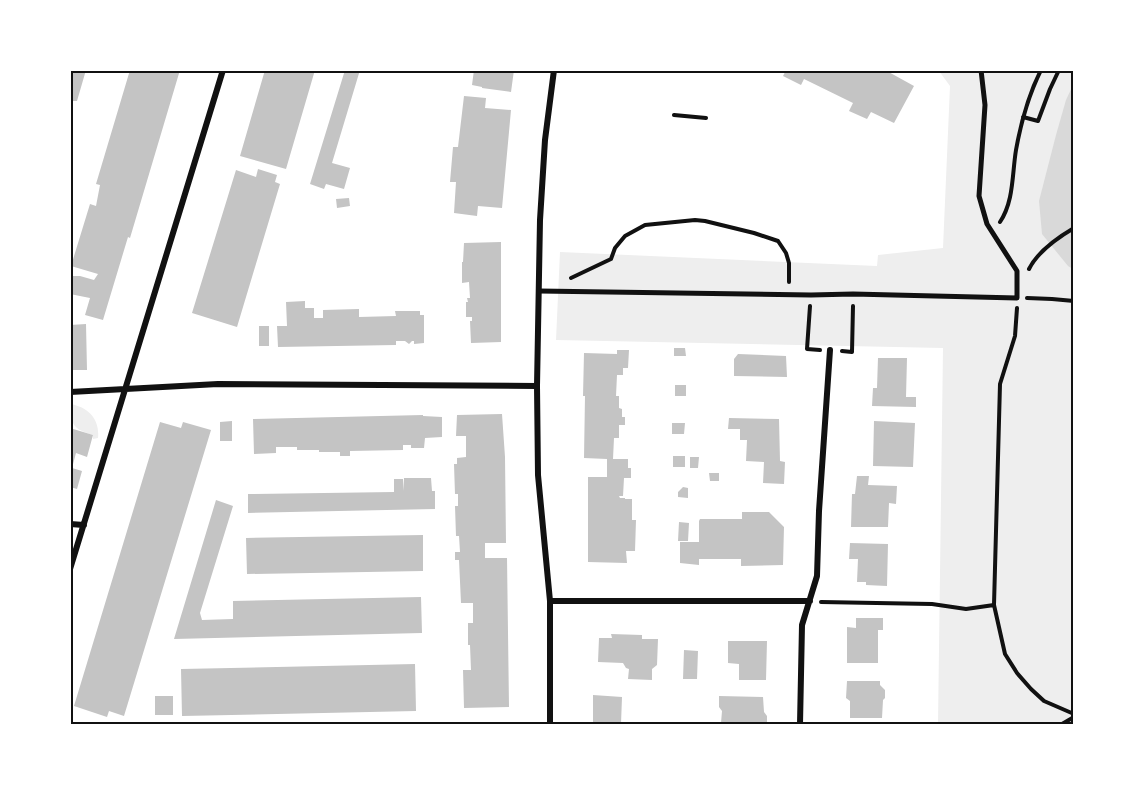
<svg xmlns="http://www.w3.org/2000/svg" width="1144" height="795" font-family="'Playfair Display',serif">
<rect width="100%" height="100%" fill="#fff"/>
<path fill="#eee" d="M939 71H1073V724H938L943 348 556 340 560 252 877 266 878 255 943 248 950 86Z
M70 404C89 407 100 420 98 438L93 439V435C73 429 71 425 70 404Z"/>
<path fill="#d9d9d9" d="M1073 85V269L1068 266 1042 234 1039 201 1056 135 1066 100Z"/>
<path fill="#c4c4c4" d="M70 70H86L77 101H70Z
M130 70H180L130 238 128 237 103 320 85 315 90 298 70 294V276H80L94 280 98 274 71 266 90 204 96 206 100 185 96 184Z
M265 70H315L286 169 240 156Z
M345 70H360L332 163 350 168 344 189 326 184 324 189 310 184Z
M474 70H514L511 92 482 88V87L472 85Z
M786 70H885L914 86 894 123 871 112 867 119 849 111 853 103 804 79 801 85 783 76Z
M464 96 486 98 485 108 511 110 502 208 478 206 477 216 454 213 456 182H450L453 147H458Z
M258 169 277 175 275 182 280 184 237 327 192 313 236 170 256 177Z
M349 198 350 206 337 208 336 199Z
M501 242V342L471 343 470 321H472V317H466V302H468L467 298H470L469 282 462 283V262H463L464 243Z
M305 301V308H314V318H323V310L359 309V317L396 316 395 311H420V315H424V343L414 344V341H412L409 344 405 341H396V345L278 347 277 326H287L286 302Z
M86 324 87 370H70V325Z
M259 326H269V346H259Z
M674 348H685L686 356H674Z
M617 350H629L628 368H623V375H617L616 396H619V408L622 409V417H625V425H619V438H614L613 459H628V468H631V478H624L623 496H619L620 498H625V499H632V520H636L635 551H626L627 563 588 562V477H607V459L584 458 585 396H583L584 353 617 354Z
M738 354 786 356 787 377 734 376V359Z
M878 358H907L906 397H916V407L872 406 873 388H877Z
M675 385H686V396H675Z
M502 414 505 457 506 543H485V558H507L509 707 464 708 463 670H471L470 645H468V623H473V603H461L459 560H455V552H460L459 536H456L455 506H458V494H455L454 464H457V458L466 457V436H456L457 415Z
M423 415V416L442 417V437L425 438 424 448H411V445H403V450L350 451V456H340V452H319V450H297V447H276V453L254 454 253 419Z
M729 418 779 419 780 461 785 462 784 484 763 483 764 462 746 461 747 440H740V429H728Z
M232 421V441H220V422Z
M874 421 915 423 913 467 873 466Z
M160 422 181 428 183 422 211 430 124 716 109 711 107 717 74 706Z
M672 423H685L684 434H672Z
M70 428 93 435 87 457 76 453 72 468 82 471 77 489 70 487Z
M673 456H685V467H673Z
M690 457H699L698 468H690Z
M709 473H719V481H710Z
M857 476H869L868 485 897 486 896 504 889 503 888 527H851L852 494H855Z
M404 478H431L432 491H435V509L248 513V494L394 492V479H403L404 491Z
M683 487 688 488V498L678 497V492Z
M216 500 233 506 200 613 202 620 233 619V601L421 597 422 633 174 639Z
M742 512H769L784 527 783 565 741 566V559H699V565L680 563V542H699V521L700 519H742Z
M679 522 689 523 688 541H678Z
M423 535V571L247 574 246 538Z
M850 543 888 544 887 586 866 585V582H857L858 559H849Z
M856 618H883V630H878V663H847V627L856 628Z
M611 634 642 635V639H658L657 665 652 669V680L628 679 629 669 626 668 623 663 598 662 599 638H612Z
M728 641H767L766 680H739V664L728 663Z
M684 650 698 651 697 679H683Z
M415 664 416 711 182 716 181 669Z
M847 681H880V685L885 690V698L883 700 882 718H850V701L846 698Z
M593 695 622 697 621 724H593Z
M155 696H173V715H155Z
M719 696 763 697 764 712 767 716V724H723V723H721L722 711 719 707Z"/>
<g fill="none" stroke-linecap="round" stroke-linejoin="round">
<path stroke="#111" stroke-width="4" d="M674 115 706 118
M1023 117 1038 121 1050 89 1059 70
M1000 222C1014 201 1012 174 1016 150 1021 122 1028 96 1041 70
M1029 269C1038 251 1057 238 1074 228
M571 278 611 259 615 248 625 236 645 225 695 220 705 221 754 233 778 241 786 253 789 263V282
M1027 298 1052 299 1074 301
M810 306 807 349 820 350
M1017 308 1015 336 1000 384 994 605 1005 654 1017 673 1031 689 1044 701 1074 714
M842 351 852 352 853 306
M821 602 932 604 966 609 994 605
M1062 724 1074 717"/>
<path stroke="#111" stroke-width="5" d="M539 291 811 295 853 294 1017 298V271L987 224 979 196 985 105 981 70"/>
<path stroke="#111" stroke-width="6" d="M70 392 218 384 537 386
M70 524 84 525
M70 569 223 70
M550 601H810
M550 724V601L538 475 537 386 540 220 545 140 554 70
M800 724 802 625 817 576 819 511 830 350"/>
</g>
<rect width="1144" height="795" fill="none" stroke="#ffffff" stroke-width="144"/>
<rect x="72" y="72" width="1000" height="651" fill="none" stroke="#111" stroke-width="2"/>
</svg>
